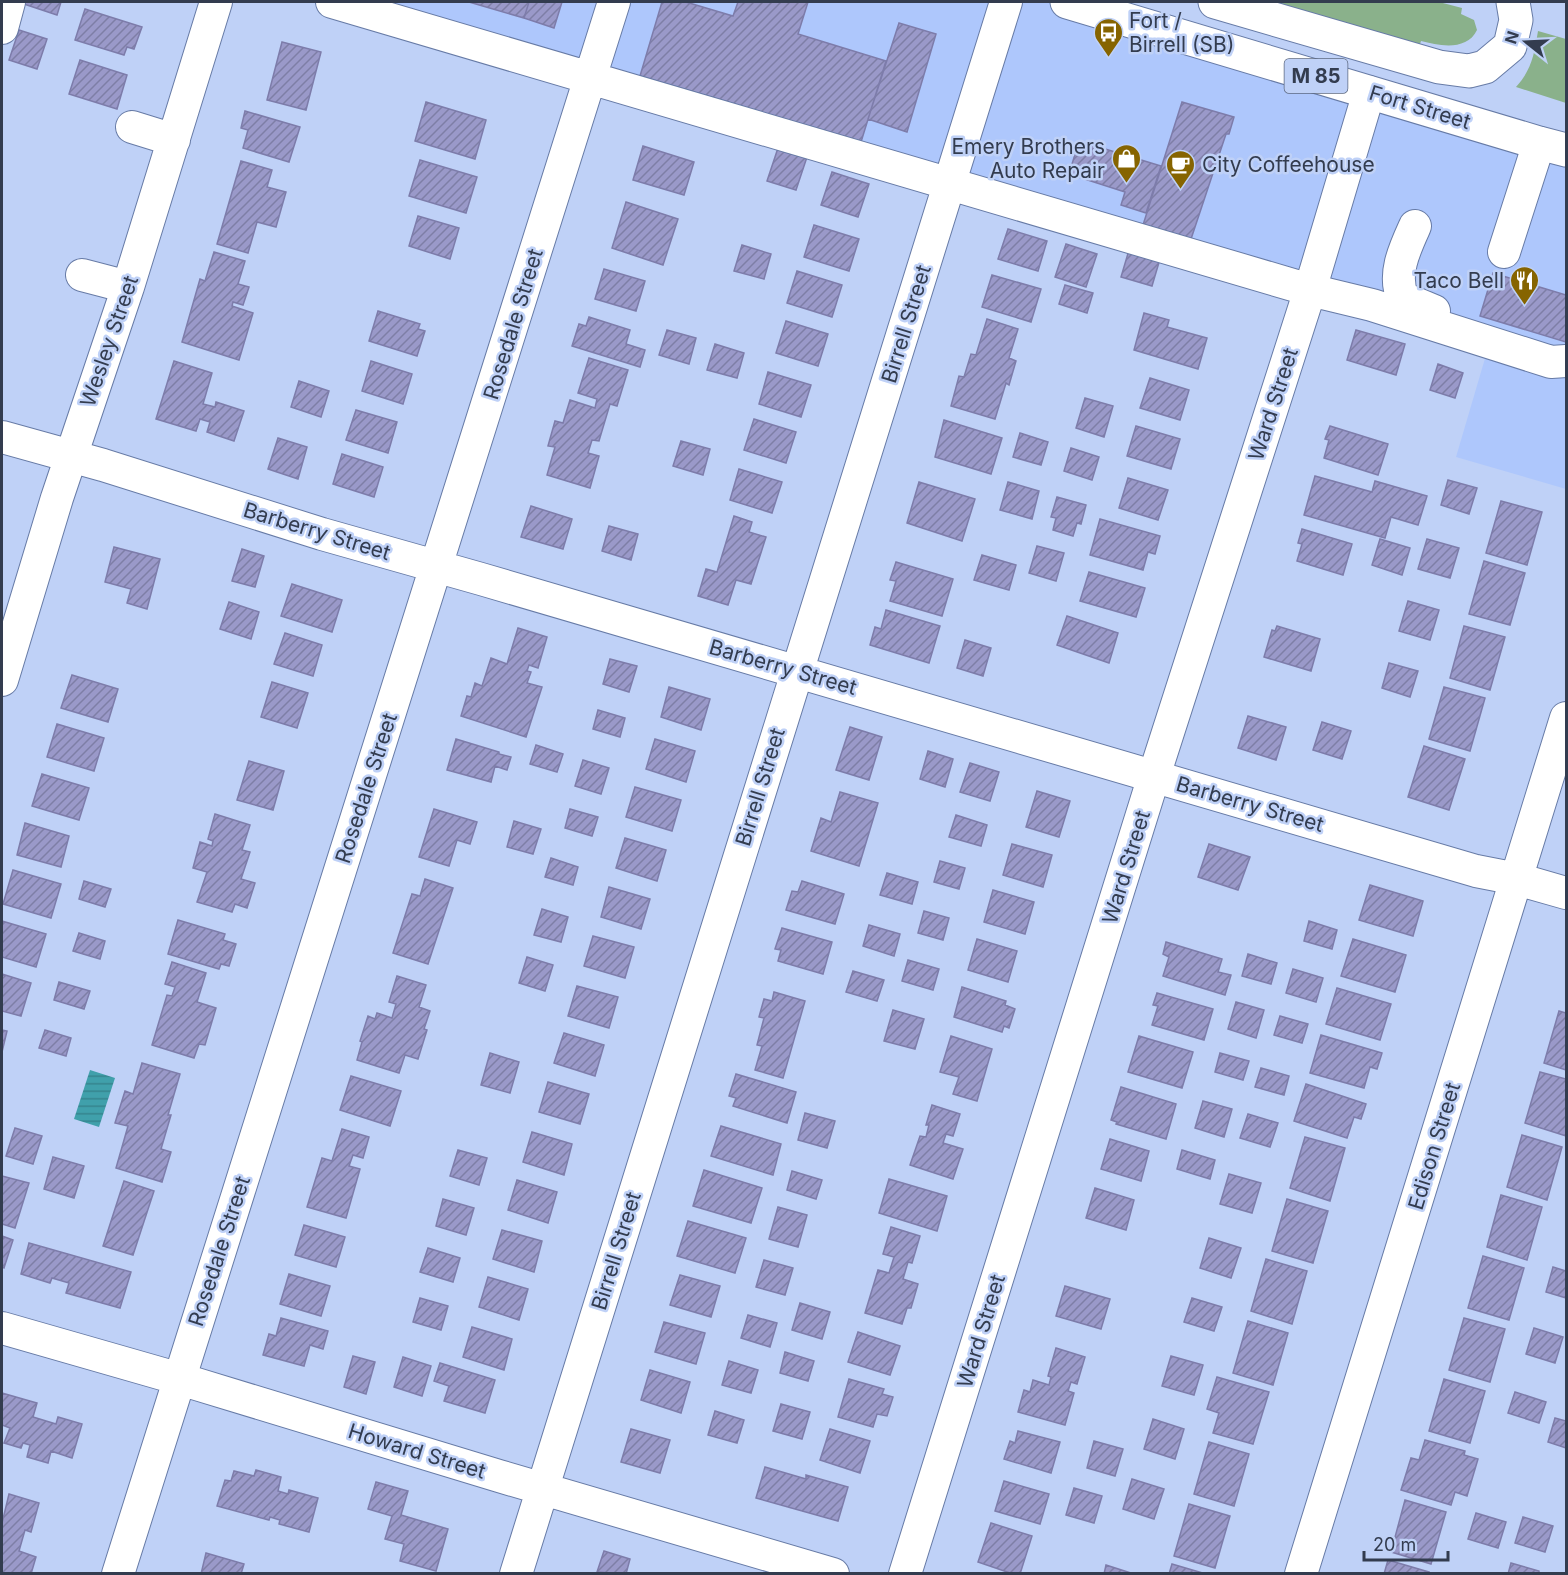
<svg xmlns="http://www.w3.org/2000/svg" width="1568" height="1575" font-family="Inter,sans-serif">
<defs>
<pattern id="water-rules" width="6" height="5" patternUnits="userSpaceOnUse" patternTransform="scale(1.5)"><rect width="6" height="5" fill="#40a0ab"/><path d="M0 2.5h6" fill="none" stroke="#36848e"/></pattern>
<pattern id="building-hatch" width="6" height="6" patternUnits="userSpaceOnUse" patternTransform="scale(1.5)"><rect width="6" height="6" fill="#9a99c9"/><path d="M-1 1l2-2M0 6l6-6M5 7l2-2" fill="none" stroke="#7e7ea6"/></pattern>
</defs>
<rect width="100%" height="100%" fill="#bfd1f7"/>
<path fill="#aec7fc" d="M332 2H1067L1566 150V489L1456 457 1486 355 1305 304Z"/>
<path fill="#8ab18b" d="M1266 2H1439L1462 8 1461 14 1474 20 1477 30C1467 51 1440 46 1421 41L1419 47Z
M1538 31 1566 39V103L1516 87C1532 69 1534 55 1538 31Z"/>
<path fill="url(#water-rules)" d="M90 1070 115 1078 99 1127 74 1119Z"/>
<path fill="url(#building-hatch)" stroke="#7d7caa" stroke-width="1.5" d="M25 2H61L57 15 24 4Z
M469 2H529L524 18Z
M529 2H562L554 28 524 18Z
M662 2H686L733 16 738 2H808L798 34 886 61 861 142 640 76Z
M85 9 142 27 134 49 127 47 124 55 75 40Z
M899 23 936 34 907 132 868 119Z
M19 30 47 39 37 69 9 60Z
M282 42 321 52 306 110 267 100Z
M80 60 127 75 117 109 69 94Z
M426 102 486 120 475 159 415 141Z
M1182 102 1234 117 1229 134H1226L1191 239 1143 225Z
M245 111 300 127 289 162 243 148 248 130 241 128Z
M1079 141 1161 166 1146 213 1121 205 1125 192 1069 174Z
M643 146 694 162 684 195 633 180Z
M778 148 807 157 796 190 767 181Z
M420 160 477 177 466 213 409 196Z
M241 161 272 170 267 187 286 192 276 227 257 222 248 253 217 244Z
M832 172 869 184 858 217 821 205Z
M626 202 678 219 663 265 612 248Z
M418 216 459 228 450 259 409 246Z
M814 225 859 239 849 271 804 257Z
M1008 229 1047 241 1038 271 998 259Z
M1066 244 1097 254 1086 287 1055 277Z
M742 245 771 254 764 279 734 271Z
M1129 250 1160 259 1152 286 1121 277Z
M214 252 245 261 238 284 249 287 243 305 233 302 232 306 253 313 239 360 182 342 200 279 205 281Z
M604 269 645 281 636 311 595 299Z
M797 271 842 285 832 317 787 303Z
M1493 273 1566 295V342L1480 316Z
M992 275 1041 289 1031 322 982 307Z
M1065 285 1093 293 1087 313 1059 304Z
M378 311 420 324 418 329 425 331 417 356 369 341Z
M1144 313 1169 320 1167 327 1207 338 1198 369 1134 350Z
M589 317 630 330 626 344 645 350 640 367 572 346 579 324 586 326Z
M987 319 1018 329 1009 358 1016 361 1009 385 1006 383 995 419 951 406 959 376 964 377 971 354 976 355Z
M786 321 828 334 818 366 776 353Z
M667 330 696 338 689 364 659 355Z
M1356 330 1405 344 1396 375 1347 360Z
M715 344 744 353 737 378 707 370Z
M589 358 628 370 617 406 610 404 599 441 592 440 588 453 599 456 590 488 547 475 555 447 548 446 555 421 563 423 570 400 595 408 597 399 578 393Z
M174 361 212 373 203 404 215 407 216 402 244 411 234 441 207 432 210 422 200 419 196 431 156 419Z
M371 361 412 374 403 404 362 391Z
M1438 364 1463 373 1455 398 1430 390Z
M768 372 811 385 801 417 759 404Z
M1150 378 1189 390 1180 420 1140 408Z
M299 381 329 391 321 417 291 407Z
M1085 398 1113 406 1104 437 1076 428Z
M356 410 397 422 388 453 346 440Z
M754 419 796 432 786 463 744 450Z
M944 420 1002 438 991 474 935 457Z
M1136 426 1180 439 1171 469 1127 456Z
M1330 426 1388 444 1378 475 1324 458 1329 440 1325 439Z
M1020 433 1048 442 1041 465 1013 457Z
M278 438 307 447 298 479 268 469Z
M681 441 710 449 703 475 673 466Z
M1071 448 1099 457 1092 480 1064 471Z
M342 454 383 467 374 497 333 484Z
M739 469 782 482 772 513 730 500Z
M1315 476 1372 492 1375 481 1427 496 1418 525 1391 517 1385 538 1304 515Z
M1128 478 1168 490 1158 520 1119 508Z
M1448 480 1477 488 1469 514 1441 505Z
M919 482 975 499 962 541 907 523Z
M1008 482 1039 491 1032 519 1000 510Z
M1057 497 1086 505 1081 524 1077 523 1073 536 1053 530 1056 518 1051 517Z
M1501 501 1542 512 1527 565 1486 553Z
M531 506 572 519 563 549 521 537Z
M734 516 752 522 749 532 766 537 751 584 736 580 728 605 698 596 706 569 717 572Z
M1100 519 1160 536 1155 554 1148 552 1143 570 1090 555Z
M609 526 638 534 631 560 602 551Z
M1302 529 1352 544 1343 575 1297 561 1302 544 1298 543Z
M1380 539 1410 548 1402 575 1372 565Z
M1427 539 1459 548 1450 578 1418 569Z
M1037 546 1064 553 1056 581 1029 573Z
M114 547 160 559 147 609 127 603 131 589 105 582Z
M242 549 264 556 255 587 232 581Z
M982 555 1016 565 1009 590 974 580Z
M1484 561 1525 573 1510 625 1469 614Z
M896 562 953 579 942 616 890 601 896 581 890 580Z
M1089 572 1145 588 1136 617 1080 601Z
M292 584 342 600 332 632 281 616Z
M1408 601 1439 610 1430 640 1399 631Z
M229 602 259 612 251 639 220 629Z
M886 610 940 626 929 663 870 645 875 627 881 629Z
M1067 616 1118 633 1109 663 1057 645Z
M1277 626 1320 639 1311 671 1264 657 1272 630 1275 631Z
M1464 626 1505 637 1490 690 1450 678Z
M518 628 547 637 538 668 529 665 527 671 531 672 527 683 542 687 526 737 461 716 467 696 471 697 475 683 482 686 491 658 507 664Z
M285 633 322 645 313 676 274 664Z
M965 640 991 648 983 676 957 668Z
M610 659 637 666 629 692 603 684Z
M1389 663 1418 671 1410 697 1382 688Z
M72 675 118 689 108 722 61 708Z
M272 682 308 693 297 728 261 717Z
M669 687 710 699 701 730 661 717Z
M1444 687 1485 698 1470 751 1429 739Z
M598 710 625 718 620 737 593 729Z
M1248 716 1286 727 1276 760 1238 748Z
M1322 722 1351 731 1342 759 1313 750Z
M57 724 104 738 94 771 47 757Z
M850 727 882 737 869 780 836 770Z
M456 739 499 752V754L511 757 507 770 495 766 491 782 447 770Z
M655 739 695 751 686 782 646 769Z
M536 745 563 754 557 772 530 764Z
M1424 746 1465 759 1449 810 1408 797Z
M928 751 953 759 945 787 920 779Z
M583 760 609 768 601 794 575 786Z
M249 761 284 771 273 810 237 800Z
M970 763 999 772 990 801 960 792Z
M42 774 89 788 79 820 32 806Z
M635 787 681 800 672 831 626 817Z
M1037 791 1070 801 1059 837 1026 827Z
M840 792 878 803 859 866 811 851 821 818 831 822Z
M434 809 477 822 470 844 457 840 449 866 419 857Z
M570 809 598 817 592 836 565 828Z
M215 814 250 825 242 850 250 852 241 879 255 883 247 908 235 904 232 912 197 902 207 872 193 868 200 842 212 846 213 841 208 839Z
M956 815 987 825 981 846 949 837Z
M514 821 541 829 533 854 507 847Z
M25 823 69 836 61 867 17 855Z
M625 838 666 850 657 881 616 868Z
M1012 844 1052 855 1043 887 1003 875Z
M1209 844 1250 857 1238 890 1198 877Z
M551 858 578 867 573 885 545 877Z
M940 861 965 868 959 889 934 882Z
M13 870 61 884 51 918 3 904Z
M887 873 918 882 912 904 880 895Z
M425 879 453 888 428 964 393 953 412 894 420 896Z
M84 881 111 889 105 907 79 899Z
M802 881 844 894 835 924 786 910 792 891 798 892Z
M1370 885 1423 901 1413 936 1359 920Z
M609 887 650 899 641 929 601 917Z
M993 890 1034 902 1025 934 984 922Z
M542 909 568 917 561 942 534 935Z
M924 911 949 918 943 940 918 933Z
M178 920 225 934 223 940 236 944 229 966 221 964 219 969 168 954Z
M2 921 46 934 36 967 2 957Z
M1309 921 1337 930 1332 949 1304 941Z
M869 925 900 934 894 956 863 946Z
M782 928 832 942 823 974 778 961 781 950 775 949Z
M79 933 105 941 100 959 73 951Z
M593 936 634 947 625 978 584 966Z
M977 939 1017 951 1008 982 968 970Z
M1353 939 1406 955 1395 992 1341 976Z
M1166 942 1222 959 1218 972 1231 975 1225 995 1163 976 1169 957 1163 954Z
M1248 954 1277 963 1271 984 1242 976Z
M527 957 553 965 545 991 519 983Z
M908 960 939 969 933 990 902 981Z
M172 962 206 973 197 1002 216 1008 205 1045 199 1044 194 1058 152 1045 167 995 172 996 175 987 165 984Z
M1293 969 1323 978 1316 1002 1286 993Z
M853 971 884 980 877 1001 846 992Z
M2 974 31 983 21 1016 2 1011Z
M397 976 426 985 419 1007 430 1011 424 1029 427 1030 418 1059 405 1055 399 1073 357 1060 362 1042 360 1041 368 1016 375 1019 377 1013 392 1018 396 1004 389 1002Z
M59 982 90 991 84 1009 54 1000Z
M577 986 618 997 609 1028 568 1016Z
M962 987 1006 1001 1005 1005 1015 1009 1009 1028 1004 1026 1002 1032 954 1017Z
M1337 988 1391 1004 1380 1040 1326 1024Z
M774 992 805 1001 783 1078 755 1070 762 1046 757 1045 764 1018 759 1017 764 999 772 1001Z
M1157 993 1213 1009 1204 1040 1152 1025 1158 1006 1153 1005Z
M1236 1002 1264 1010 1256 1038 1228 1029Z
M893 1010 924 1019 915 1049 884 1041Z
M1559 1011 1566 1013V1070L1544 1063Z
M1280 1016 1308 1024 1302 1043 1274 1035Z
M2 1030 7 1031 2 1052Z
M45 1030 71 1038 66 1056 39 1048Z
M564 1033 604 1045 595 1076 554 1063Z
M1321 1035 1382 1053 1377 1069 1370 1067 1364 1088 1310 1073Z
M951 1036 992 1049 977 1101 953 1094 959 1077 940 1072Z
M1139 1036 1193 1052 1182 1088 1128 1072Z
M490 1053 519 1062 510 1093 481 1085Z
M1220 1053 1249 1061 1243 1080 1215 1072Z
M142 1063 180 1074 168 1115H171L161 1149 171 1152 162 1182 116 1168 128 1126 115 1123 125 1091 133 1094Z
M1261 1068 1289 1076 1284 1095 1255 1087Z
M1540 1072 1566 1079V1136L1525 1123Z
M736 1074 796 1092 787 1123 733 1106 736 1098 729 1096Z
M351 1076 401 1091 390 1126 340 1110Z
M548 1082 589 1094 580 1124 539 1112Z
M1306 1084 1366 1104 1361 1119 1354 1117 1347 1138 1294 1121Z
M1121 1087 1176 1104 1166 1139 1116 1124 1117 1122 1111 1120Z
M1203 1101 1232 1109 1224 1137 1195 1128Z
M932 1105 960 1114 953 1136 946 1134 943 1143 963 1149 953 1179 910 1165 920 1136 926 1137 929 1125H926Z
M805 1113 835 1121 827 1148 798 1140Z
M1248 1114 1278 1123 1270 1147 1240 1138Z
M721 1126 781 1144 773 1175 711 1156Z
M15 1128 42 1136 33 1164 6 1156Z
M342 1129 369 1137 363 1158 353 1155 349 1166 360 1169 346 1218 307 1207 322 1158 332 1161Z
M532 1132 572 1144 564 1175 523 1162Z
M1522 1135 1562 1147 1547 1200 1507 1187Z
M1305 1137 1345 1148 1330 1201 1290 1188Z
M1110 1139 1149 1151 1141 1181 1101 1169Z
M458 1150 487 1158 479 1185 450 1176Z
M1182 1150 1215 1160 1210 1179 1177 1169Z
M53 1157 84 1166 74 1198 44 1189Z
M704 1170 762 1188 751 1223 693 1206Z
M792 1171 822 1180 816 1199 787 1190Z
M1229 1174 1261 1183 1252 1213 1220 1204Z
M2 1176 29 1183 15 1228 2 1224Z
M889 1179 947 1196 937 1231 879 1213Z
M517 1180 557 1192 548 1223 508 1210Z
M124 1181 154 1191 133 1255 103 1246Z
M1095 1188 1134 1200 1126 1230 1086 1218Z
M1501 1195 1542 1207 1527 1260 1487 1247Z
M443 1199 474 1208 466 1235 436 1226Z
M1287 1199 1328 1211 1313 1263 1272 1251Z
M778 1207 807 1215 798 1247 769 1239Z
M688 1221 746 1238 735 1273 677 1256Z
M304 1225 345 1237 336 1267 295 1255Z
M891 1227 920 1236 912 1263 908 1262 903 1279 918 1284 911 1308H907L902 1324 865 1313 878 1270 889 1273 894 1257 883 1254Z
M502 1230 542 1241 534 1272 493 1259Z
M2 1236 13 1240 4 1268 2 1267Z
M1209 1238 1241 1248 1231 1278 1200 1268Z
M29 1243 131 1272 120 1308 66 1293 69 1283 52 1278 50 1283 21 1274Z
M428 1248 460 1258 453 1282 420 1272Z
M1483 1256 1524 1268 1509 1320 1468 1308Z
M1266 1259 1307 1271 1292 1324 1251 1311Z
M764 1260 793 1268 785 1295 756 1287Z
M1553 1267 1566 1271V1298L1546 1292Z
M289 1274 330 1286 321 1316 280 1304Z
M680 1275 720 1286 711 1317 670 1305Z
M488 1277 528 1289 519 1320 479 1307Z
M1065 1286 1110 1299 1101 1329 1056 1316Z
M420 1298 448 1306 441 1330 413 1322Z
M1192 1298 1222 1307 1214 1331 1184 1322Z
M800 1303 830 1312 822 1339 792 1330Z
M748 1315 777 1323 770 1347 741 1338Z
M281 1318 328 1331 323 1349 310 1345 304 1366 263 1355 269 1334 276 1336Z
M1464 1318 1505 1329 1490 1382 1449 1370Z
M1248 1321 1288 1333 1273 1385 1233 1373Z
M664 1322 705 1333 696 1364 655 1352Z
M472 1327 512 1339 504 1370 463 1357Z
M1534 1328 1563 1337 1555 1363 1526 1354Z
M858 1332 900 1346 890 1375 848 1362Z
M1056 1348 1085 1357 1077 1384 1071 1382 1068 1391 1074 1393 1065 1425 1018 1412 1024 1390 1030 1392 1033 1380 1049 1385 1051 1377 1048 1376Z
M785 1352 814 1361 808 1381 780 1373Z
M353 1356 375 1362 366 1394 344 1387Z
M1171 1356 1203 1365 1194 1395 1162 1386Z
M403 1357 431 1366 422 1396 394 1387Z
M729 1361 758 1370 751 1393 722 1385Z
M440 1363 495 1380 485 1413 444 1401 449 1386 434 1381Z
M650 1370 690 1382 681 1413 641 1400Z
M1217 1377 1269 1392 1253 1444 1213 1433 1219 1413 1207 1409Z
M849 1379 884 1389 882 1394 893 1397 887 1416 877 1414 873 1427 838 1417Z
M1444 1379 1485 1391 1470 1443 1429 1431Z
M1515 1392 1546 1402 1539 1423 1508 1413Z
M2 1393 37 1403 33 1417 56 1424 58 1417 82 1424 72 1458 51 1451 48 1463 27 1457 30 1445 23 1443 21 1448 4 1443 10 1428 2 1425Z
M781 1404 810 1412 802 1439 773 1431Z
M715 1411 744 1420 737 1443 708 1435Z
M1555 1418 1566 1421V1448L1548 1442Z
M1153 1419 1184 1429 1175 1459 1144 1449Z
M631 1429 670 1440 660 1473 621 1462Z
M830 1429 870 1441 860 1473 820 1460Z
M1018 1431 1060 1442 1051 1473 1004 1459 1010 1441 1015 1443Z
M1425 1440 1465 1451 1464 1455 1478 1459 1467 1496 1455 1492 1451 1505 1401 1490 1411 1458 1419 1460Z
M1094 1441 1123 1449 1115 1476 1087 1468Z
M1209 1442 1249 1454 1234 1506 1194 1494Z
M765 1467 806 1479V1475L848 1487 838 1521 756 1498Z
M256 1470 281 1477 278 1491 288 1494 289 1490 318 1498 309 1532 279 1524 280 1520 270 1517 269 1520 217 1506 225 1480 231 1481 234 1471 254 1476Z
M1132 1479 1164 1489 1154 1519 1123 1509Z
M1004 1481 1049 1494 1040 1524 995 1511Z
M376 1482 408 1491 401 1515 448 1529 436 1571 400 1561 404 1544 385 1539 392 1516 368 1509Z
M1074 1488 1102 1496 1094 1523 1066 1515Z
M9 1494 39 1503 31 1532 25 1530 19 1551 36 1557 31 1574H2V1523Z
M1405 1500 1446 1512 1431 1564 1391 1552Z
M1189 1504 1230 1516 1215 1568 1174 1556Z
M1476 1513 1506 1522 1498 1548 1468 1539Z
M1523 1517 1553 1526 1545 1552 1515 1543Z
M991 1523 1032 1536 1020 1574H1013L978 1562Z
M604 1551 630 1559 626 1574 597 1572Z
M206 1553 244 1564 241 1574H201Z
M1388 1560 1429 1572 1428 1574H1384Z
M1511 1563 1539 1571V1574H1508Z
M1172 1564 1206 1574H1169Z
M1106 1565 1134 1574H1104Z"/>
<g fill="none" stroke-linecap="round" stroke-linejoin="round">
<defs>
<path id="minor" d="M332 2 1310 290 1372 305 1551 362 1566 361
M2 28 9 2
M132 127 174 140
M1415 226C1405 248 1392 275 1403 298L1434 311
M1504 252 1539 143
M82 275 128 287
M2 437 103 465 322 534 481 579 1476 871 1517 879 1566 893
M2 680 57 498 128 287 216 2
M2 1328 180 1379 499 1476 833 1574
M118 1574 614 2
M516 1574 1006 2
M905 1574 1154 776 1310 290 1369 92
M1301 1574 1566 718"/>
<path id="major" d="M1067 2 1539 143 1566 150
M1215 2 1439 67 1469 71 1485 67 1510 46 1516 20 1513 2"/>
</defs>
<use href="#minor" stroke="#677ba6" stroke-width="34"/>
<use href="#major" stroke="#677ba6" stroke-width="35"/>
<use href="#minor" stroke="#fff" stroke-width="32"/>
<use href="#major" stroke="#fff" stroke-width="33"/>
</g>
<defs>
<symbol id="bus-pin" viewBox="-11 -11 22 30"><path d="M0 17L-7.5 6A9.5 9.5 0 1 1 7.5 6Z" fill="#866400" stroke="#bfd1f7"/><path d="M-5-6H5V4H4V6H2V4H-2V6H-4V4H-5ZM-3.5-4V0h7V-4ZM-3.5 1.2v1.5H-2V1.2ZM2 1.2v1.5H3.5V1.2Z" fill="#fff"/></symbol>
<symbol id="shop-pin" viewBox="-11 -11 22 30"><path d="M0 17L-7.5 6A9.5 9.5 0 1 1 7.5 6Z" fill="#866400" stroke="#bfd1f7"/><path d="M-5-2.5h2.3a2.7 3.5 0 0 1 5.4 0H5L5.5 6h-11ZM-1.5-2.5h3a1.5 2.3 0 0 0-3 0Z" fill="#fff"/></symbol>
<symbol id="cafe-pin" viewBox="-11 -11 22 30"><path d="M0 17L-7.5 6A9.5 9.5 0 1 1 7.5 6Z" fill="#866400" stroke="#bfd1f7"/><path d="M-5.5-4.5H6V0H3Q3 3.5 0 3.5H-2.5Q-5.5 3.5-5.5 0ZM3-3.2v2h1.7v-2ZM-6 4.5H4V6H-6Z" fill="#fff"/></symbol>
<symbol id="restaurant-pin" viewBox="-11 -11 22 30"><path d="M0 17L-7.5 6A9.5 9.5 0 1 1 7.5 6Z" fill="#866400" stroke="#bfd1f7"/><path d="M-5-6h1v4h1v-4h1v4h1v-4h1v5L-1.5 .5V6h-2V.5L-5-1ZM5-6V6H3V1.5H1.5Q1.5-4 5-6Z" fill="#fff"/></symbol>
</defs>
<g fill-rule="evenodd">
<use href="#bus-pin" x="1092" y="16" width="33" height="45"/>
<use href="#shop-pin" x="1110" y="142" width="33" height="45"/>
<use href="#cafe-pin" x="1164" y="148" width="33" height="45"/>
<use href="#restaurant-pin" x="1508" y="264" width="33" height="45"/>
</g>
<g text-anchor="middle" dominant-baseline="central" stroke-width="5" stroke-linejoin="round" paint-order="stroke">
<rect fill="#bfd1f7" stroke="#5d6981" stroke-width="1.5" x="1284.5" y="59" width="63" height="34" rx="4.5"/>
<g font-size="20" font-weight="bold" fill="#333c4f">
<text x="1316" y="76">M 85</text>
</g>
<g font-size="21" fill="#333c4f" stroke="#bfd1f7" text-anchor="start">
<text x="1129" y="20">Fort /<tspan x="1129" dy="24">Birrell (SB)</tspan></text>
<text x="1105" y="146" text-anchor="end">Emery Brothers<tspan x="1105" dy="24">Auto Repair</tspan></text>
<text x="1202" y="164">City Coffeehouse</text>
<text x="1504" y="280" text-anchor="end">Taco Bell</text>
</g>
<g font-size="21" fill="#333c4f" stroke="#bfd1f7">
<text transform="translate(1420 107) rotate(17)">Fort Street</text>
<text transform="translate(513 324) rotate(-73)">Rosedale Street</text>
<text transform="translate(906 324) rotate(-73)">Birrell Street</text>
<text transform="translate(109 341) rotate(-71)">Wesley Street</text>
<text transform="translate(1273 404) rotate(-72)">Ward Street</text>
<text transform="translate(317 531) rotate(17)">Barberry Street</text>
<text transform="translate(783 667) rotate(16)">Barberry Street</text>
<text transform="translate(760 787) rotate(-73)">Birrell Street</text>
<text transform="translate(366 788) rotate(-72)">Rosedale Street</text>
<text transform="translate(1250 804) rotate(16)">Barberry Street</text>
<text transform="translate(1126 867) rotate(-73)">Ward Street</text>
<text transform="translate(1434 1146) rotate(-73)">Edison Street</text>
<text transform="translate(219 1251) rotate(-72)">Rosedale Street</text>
<text transform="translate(616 1251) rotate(-73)">Birrell Street</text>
<text transform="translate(981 1331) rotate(-73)">Ward Street</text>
<text transform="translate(417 1451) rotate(17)">Howard Street</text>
</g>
</g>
<rect width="1568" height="1575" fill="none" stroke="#333c4f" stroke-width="6"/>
<g transform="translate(1526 42) rotate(288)" stroke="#bfd1f7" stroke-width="4.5" paint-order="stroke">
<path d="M0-4.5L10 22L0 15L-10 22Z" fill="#333c4f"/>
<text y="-9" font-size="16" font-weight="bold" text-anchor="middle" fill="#333c4f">N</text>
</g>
<path d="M1364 1551v9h84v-9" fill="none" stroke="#333c4f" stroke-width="3"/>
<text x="1373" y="1551" font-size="18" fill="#333c4f" stroke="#bfd1f7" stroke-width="4.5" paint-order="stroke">20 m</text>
</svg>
